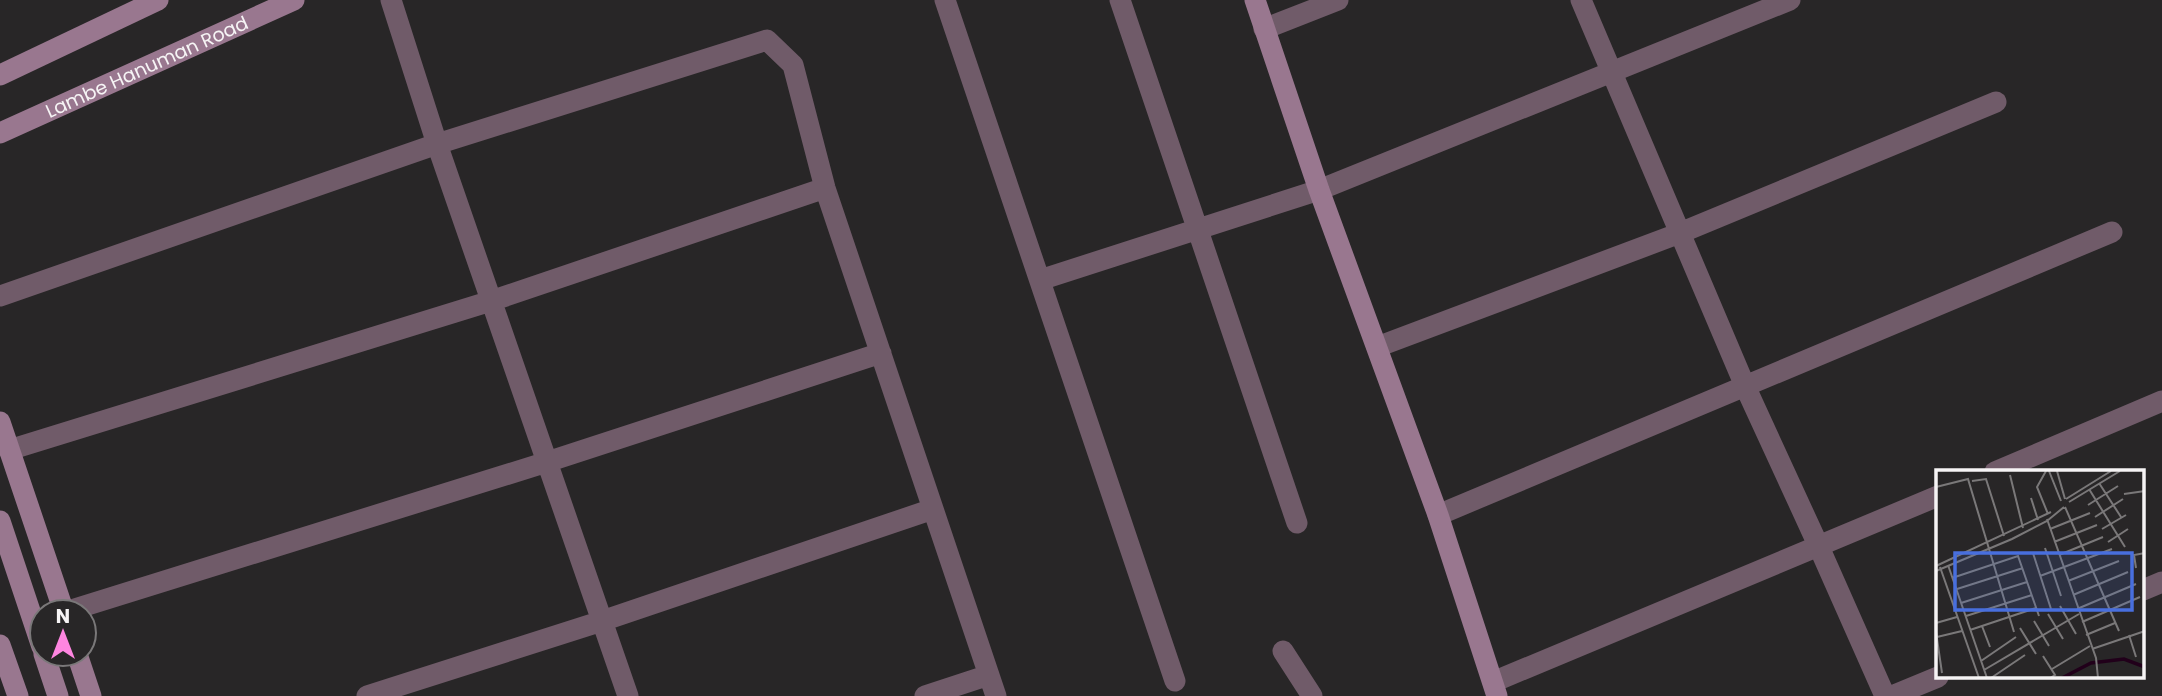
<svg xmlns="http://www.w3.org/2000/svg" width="2162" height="696" font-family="Poppins,sans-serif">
<rect width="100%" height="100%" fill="#282627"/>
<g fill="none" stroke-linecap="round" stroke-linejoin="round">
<path stroke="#705b69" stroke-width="21" d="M391 0 437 144 628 696
M945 0 1175 681
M1120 0 1297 523
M1581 0 1745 386 1819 547 1885 696
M1264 29 1338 0
M1040 280 1319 190 1790 0
M0 296 437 144 767 40 793 65 825 188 996 696
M1377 347 1680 233 1996 102
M9 450 491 301 825 188
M1995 472 2162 401
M1438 515 2112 232
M2143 590 2162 582
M65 612 547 462 881 353
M1283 651 1312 696
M1493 682 1938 496
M367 696 602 621 933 509
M925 696 989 675
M1892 696 1938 677"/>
<g stroke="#99778f" stroke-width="21">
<path d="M1255 0 1319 190 1438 515 1497 696"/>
<path d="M0 75 158 0"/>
<path id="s1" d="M0 133 294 0"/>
<path d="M0 422 64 612"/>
<path d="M0 521 42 647"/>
<path d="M0 645 18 696"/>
<path d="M44 654 58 696"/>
<path d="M77 654 91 696"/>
</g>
</g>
<g text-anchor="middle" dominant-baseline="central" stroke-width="6" stroke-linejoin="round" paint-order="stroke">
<g font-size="19" fill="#f6f4f5" stroke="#282627">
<text stroke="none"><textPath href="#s1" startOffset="161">Lambe Hanuman Road</textPath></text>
</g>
</g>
<g transform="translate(1936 470)">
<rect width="208" height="208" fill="#282627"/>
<path fill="none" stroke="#21001a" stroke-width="3.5" d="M126 208 155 193 188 189 209 197"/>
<path fill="none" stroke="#7a7879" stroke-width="2" d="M110 1 101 17 112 44M113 1 125 31M121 1 129 29M74 5 87 58M36 11 50 9 68 66M163 13 185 47M0 17 32 9 78 162M153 19 189 77M188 24 209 21M95 28 102 50M130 29 175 1M133 32 184 1M152 35 182 16M129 37 183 161M159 47 187 29M111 49 160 188 162 208M114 59 154 43M166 59 190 45M118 72 161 55M172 72 192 59M109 78 125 126M97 83 115 139M123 85 167 67M12 95 51 208M0 96 115 42M4 97 43 208M200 98 198 85 209 83M0 101 76 69 111 51 128 37M104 106 176 79M16 108 82 86 103 146M132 111 183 91M21 119 87 98M137 125 192 102M25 133 91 112M124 136 140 164M141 139 200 114M112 144 127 169M30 146 96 125M98 151 113 176M146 152 204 127M0 153 21 147M46 156 54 177M84 158 100 184M34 160 100 138M0 162 6 203M150 165 179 153M193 165 200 187M1 167 26 161M156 179 209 161M107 186 119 205 114 208M45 191 80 167M116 199 154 176M48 200 143 144M55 208 89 185"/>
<path fill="#486fde" fill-opacity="0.15" stroke="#486fde" stroke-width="3.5" d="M19 83H196V140H19Z"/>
<rect width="208" height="208" fill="none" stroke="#f6f4f5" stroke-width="3.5"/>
</g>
<g transform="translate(63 633)"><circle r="33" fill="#282627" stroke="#7a7879" stroke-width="2"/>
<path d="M0-5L12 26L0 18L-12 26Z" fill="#fe85e0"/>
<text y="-10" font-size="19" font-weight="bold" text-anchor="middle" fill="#f6f4f5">N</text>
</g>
</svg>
